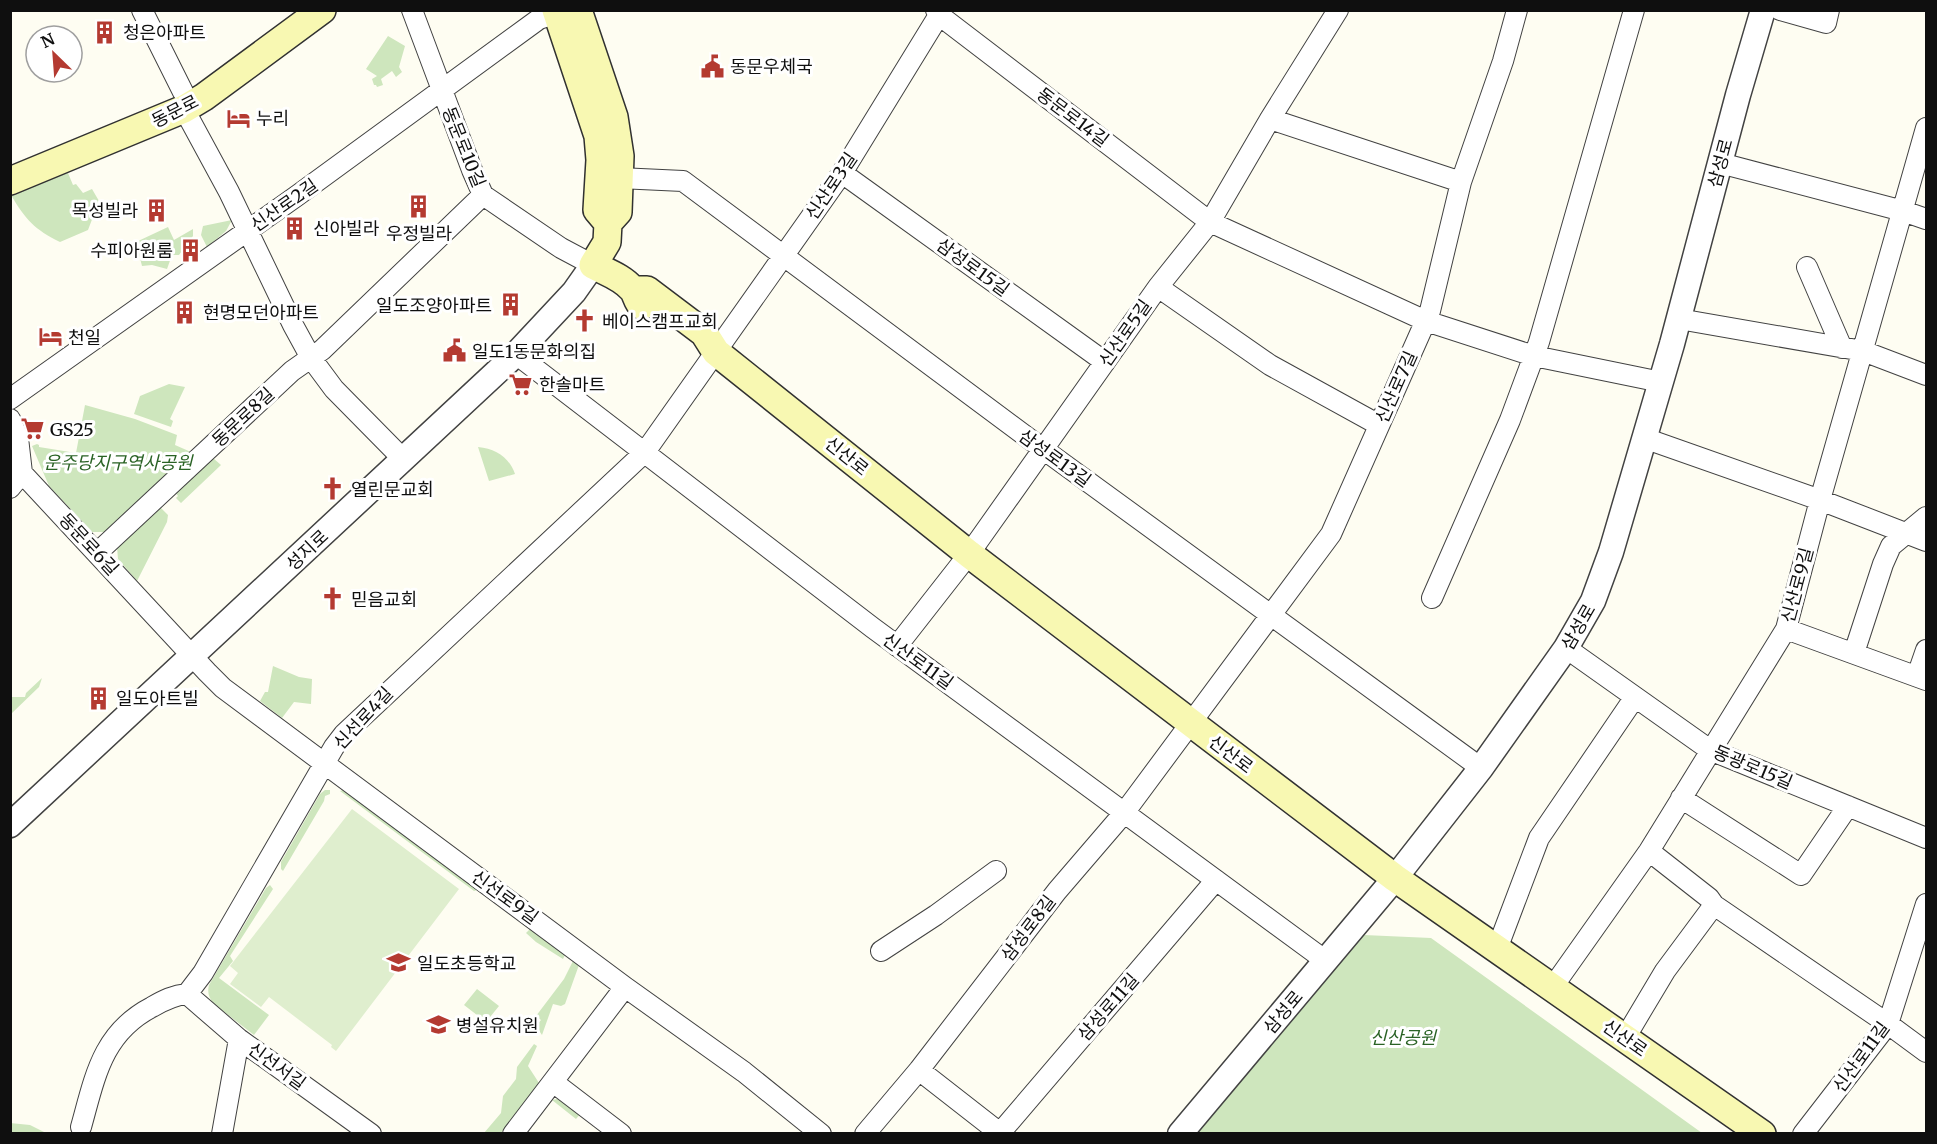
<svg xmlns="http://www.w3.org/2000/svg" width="1937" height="1144" font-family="Merriweather,'Noto Sans KR',serif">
<rect width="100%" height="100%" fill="#fefdf2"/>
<path fill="#cee6bd" d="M388 36 405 46 399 67 402 72 396 77 392 71 381 79 383 85 377 87 376 85H374L372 79 377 76 366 69Z
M68 173 73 185 76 184 83 193 92 189 99 201 88 230 60 242C35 230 25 219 11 195L41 182Z
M232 220 226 231 207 247 201 235 203 226Z
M168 227 174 240 193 229V236L179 255H172L167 269 152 265 142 266 136 242Z
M169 384 185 387 170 419 173 421 171 427 134 414 140 396Z
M85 405 135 419 177 435 175 445 191 452 105 532H92L49 486 32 446 37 444 39 445V447L76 453Z
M478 447C496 449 509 457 515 474L489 481Z
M213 458 221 465 181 503 176 498 178 496 175 492Z
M160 507 168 515 167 522 137 581 118 559 117 547Z
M273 666 299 677 312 679 311 704 294 702 282 718 260 701 265 692H268Z
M42 678 39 687 11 714V697H25L26 693Z
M325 790H330V794L325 796 324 801 283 871 281 869V862L320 794Z
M343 790 475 888 477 890 474 891 340 791Z
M270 885 273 889 230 956 233 961 219 978 269 1015 254 1035 214 1004C209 998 207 993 209 985L266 888Z
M530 929 565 955 563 959 536 942 526 933Z
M1364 935 1431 938 1702 1133H1198Z
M573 961 579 965 565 1004 561 1006 553 1004 542 1035 536 1026 541 1020 536 1016 564 979Z
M477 989 499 1006 486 1022 464 1005Z
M534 1044 537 1046 528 1066 539 1083 501 1133H484L501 1113 503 1096 516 1079 517 1067Z
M562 1098 581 1113 576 1119 552 1100Z
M10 1123 30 1125 46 1133H11Z"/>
<path fill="#dfeece" d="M352 809 459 889 336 1051 331 1047 332 1045 269 997 261 1007 230 984 238 973 230 966Z"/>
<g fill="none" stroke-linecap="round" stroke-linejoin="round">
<defs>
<path id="minor" d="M142 10 183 92
M412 10 472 170 483 195 561 248 593 265
M936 10 939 15 1210 222 1426 321 1534 356 1661 382
M1780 10 1826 23 1829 10
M184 109 229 192 293 325 311 358 334 389 403 459
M1270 119 1461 182
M1720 163 1903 211 1926 219
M842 173 1105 362
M619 178 683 181 1043 449 1481 768
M1807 267 1842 348
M1158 287 1270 365 1379 425
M1679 319 1863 351 1926 375
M516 354 873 628 1326 961
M10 399 298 195 539 19 557 13
M10 419 18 438 22 473 207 672 223 688 625 987 744 1072 821 1134
M1644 438 1820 500 1926 541
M10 488 22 473
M97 553 292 371 322 350 483 195
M1432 598 1510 420 1539 342 1634 10
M1786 629 1926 680
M897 646 969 554 1158 287 1210 222 1270 119 1338 10
M1566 648 1710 750 1926 838
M1854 653 1883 564 1891 546 1926 517
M1917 676 1926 650
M1681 798 1801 875 1848 806
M1649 851 1709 898 1714 905 1888 1024 1926 1052
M1497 949 1539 838 1635 697
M881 951 936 915 996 871
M1552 988 1649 851 1786 629 1820 500 1926 128
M187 994 239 1039 371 1134
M1625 1038 1665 971 1714 905
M919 1070 1001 1134
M553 1082 621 1134
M81 1127C95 1077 102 1033 152 1007 164 1000 174 995 187 994L203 973 334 747 344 734 645 452 842 173 939 15
M1000 1133 1216 880
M222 1134 239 1039
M513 1134 625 987
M865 1134 919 1070 1057 891 1124 813 1331 534 1430 311 1461 182 1503 61 1517 10
M1803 1134 1888 1024 1926 904"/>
<path id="tertiary" d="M10 825 516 354 574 292 593 265
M1180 1134 1395 878 1481 768 1566 648 1593 601 1611 552 1672 344 1738 95 1763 10"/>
<path id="secondary" d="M556 10 598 136 600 160 597 210 608 223
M578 10 614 117 620 156 618 212 608 223 607 242 593 265C606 272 622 277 632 289 637 294 636 301 642 306
M10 181 184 109 204 97 322 10
M634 290H647L704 333 716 352 969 554 1395 878 1762 1134"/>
</defs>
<use href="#minor" stroke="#424242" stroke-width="22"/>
<use href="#tertiary" stroke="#424242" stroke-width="27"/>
<use href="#secondary" stroke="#313131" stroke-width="30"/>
<use href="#minor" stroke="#fff" stroke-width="20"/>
<use href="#tertiary" stroke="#fff" stroke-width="24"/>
<use href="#secondary" stroke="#f8f8b2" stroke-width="27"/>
</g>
<defs>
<symbol id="building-bare" viewBox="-9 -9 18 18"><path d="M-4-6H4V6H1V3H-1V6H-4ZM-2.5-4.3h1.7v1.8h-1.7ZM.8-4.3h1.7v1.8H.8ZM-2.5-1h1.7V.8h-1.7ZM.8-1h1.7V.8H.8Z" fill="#b43a31" stroke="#fff" stroke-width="2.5" paint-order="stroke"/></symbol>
<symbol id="civic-bare" viewBox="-9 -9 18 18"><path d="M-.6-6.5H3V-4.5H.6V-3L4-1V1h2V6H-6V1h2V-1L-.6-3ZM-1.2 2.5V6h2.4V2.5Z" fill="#b43a31" stroke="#fff" stroke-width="2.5" paint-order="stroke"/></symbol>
<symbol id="hotel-bare" viewBox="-9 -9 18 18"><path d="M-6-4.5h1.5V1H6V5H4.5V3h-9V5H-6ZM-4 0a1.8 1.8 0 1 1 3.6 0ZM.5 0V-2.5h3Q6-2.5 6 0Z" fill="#b43a31" stroke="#fff" stroke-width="2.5" paint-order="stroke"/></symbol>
<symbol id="church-bare" viewBox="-9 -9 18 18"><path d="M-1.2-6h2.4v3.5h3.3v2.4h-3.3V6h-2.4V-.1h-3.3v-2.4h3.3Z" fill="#b43a31" stroke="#fff" stroke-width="2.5" paint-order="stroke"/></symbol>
<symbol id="supermarket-bare" viewBox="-9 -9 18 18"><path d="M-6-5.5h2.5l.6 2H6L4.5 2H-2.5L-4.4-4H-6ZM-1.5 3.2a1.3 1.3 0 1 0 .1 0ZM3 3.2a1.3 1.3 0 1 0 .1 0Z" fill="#b43a31" stroke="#fff" stroke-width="2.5" paint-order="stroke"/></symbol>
<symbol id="school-bare" viewBox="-9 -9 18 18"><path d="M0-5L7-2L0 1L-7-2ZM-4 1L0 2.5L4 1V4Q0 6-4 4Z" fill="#b43a31" stroke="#fff" stroke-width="2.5" paint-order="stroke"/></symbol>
</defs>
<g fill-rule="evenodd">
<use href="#building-bare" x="88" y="16" width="33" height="33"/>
<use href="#civic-bare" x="696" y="50" width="33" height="33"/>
<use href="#hotel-bare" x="222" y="102" width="33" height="33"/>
<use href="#building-bare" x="402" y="190" width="33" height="33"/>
<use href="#building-bare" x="140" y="194" width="33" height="33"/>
<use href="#building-bare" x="278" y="212" width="33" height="33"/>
<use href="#building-bare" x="174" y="234" width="33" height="33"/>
<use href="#building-bare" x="494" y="288" width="33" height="33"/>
<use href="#building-bare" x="168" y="296" width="33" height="33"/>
<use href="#church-bare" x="568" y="304" width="33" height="33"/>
<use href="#hotel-bare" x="34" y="320" width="33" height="33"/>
<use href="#civic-bare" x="438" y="334" width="33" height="33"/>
<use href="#supermarket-bare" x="504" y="368" width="33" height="33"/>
<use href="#supermarket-bare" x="16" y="412" width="33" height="33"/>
<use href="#church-bare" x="316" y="472" width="33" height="33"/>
<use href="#church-bare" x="316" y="582" width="33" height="33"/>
<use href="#building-bare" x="82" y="682" width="33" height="33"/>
<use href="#school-bare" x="382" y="946" width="33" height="33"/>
<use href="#school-bare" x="422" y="1008" width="33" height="33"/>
</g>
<g text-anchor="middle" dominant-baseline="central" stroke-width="6" stroke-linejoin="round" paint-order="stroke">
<g font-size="18" fill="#0f0f0f" stroke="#fff" text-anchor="start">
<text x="123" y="32">청은아파트</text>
<text x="730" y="66">동문우체국</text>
<text x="256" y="118">누리</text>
<text x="138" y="210" text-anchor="end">목성빌라</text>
<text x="313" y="228">신아빌라</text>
<text x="419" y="233" text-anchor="middle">우정빌라</text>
<text x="173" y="250" text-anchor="end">수피아원룸</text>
<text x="492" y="305" text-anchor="end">일도조양아파트</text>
<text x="203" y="312">현명모던아파트</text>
<text x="602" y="321">베이스캠프교회</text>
<text x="68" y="337">천일</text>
<text x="472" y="351">일도1동문화의집</text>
<text x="539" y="384">한솔마트</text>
<text x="50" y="429">GS25</text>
<text x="351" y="489">열린문교회</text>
<text x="351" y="599">믿음교회</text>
<text x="116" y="698">일도아트빌</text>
<text x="417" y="963">일도초등학교</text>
<text x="456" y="1025">병설유치원</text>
</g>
<g font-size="18" fill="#0f0f0f" stroke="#fff">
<text transform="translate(175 111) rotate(-27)">동문로</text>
<text transform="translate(1073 117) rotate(37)">동문로14길</text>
<text transform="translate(464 147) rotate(68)">동문로10길</text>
<text transform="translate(1720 163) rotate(-75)">삼성로</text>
<text transform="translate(831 186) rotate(-56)">신산로3길</text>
<text transform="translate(284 205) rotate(-35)">신산로2길</text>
<text transform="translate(973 267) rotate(36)">삼성로15길</text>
<text transform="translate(1125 333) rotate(-55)">신산로5길</text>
<text transform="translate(1396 387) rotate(-66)">신산로7길</text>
<text transform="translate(243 417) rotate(-43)">동문로8길</text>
<text transform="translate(847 456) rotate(39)">신산로</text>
<text transform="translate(1055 458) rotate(36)">삼성로13길</text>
<text transform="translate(89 544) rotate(47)">동문로6길</text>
<text transform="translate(307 550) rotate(-43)">성지로</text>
<text transform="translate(1797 585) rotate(-75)">신산로9길</text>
<text transform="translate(1578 627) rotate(-60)">삼성로</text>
<text transform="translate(918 661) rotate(36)">신산로11길</text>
<text transform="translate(363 718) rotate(-47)">신선로4길</text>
<text transform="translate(1231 754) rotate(37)">신산로</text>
<text transform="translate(1753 767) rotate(23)">동광로15길</text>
<text transform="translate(505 897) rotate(36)">신선로9길</text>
<text transform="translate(1028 928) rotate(-53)">삼성로8길</text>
<text transform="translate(1108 1007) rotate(-49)">삼성로11길</text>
<text transform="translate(1283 1012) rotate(-50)">삼성로</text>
<text transform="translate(1625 1038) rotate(35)">신산로</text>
<text transform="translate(1861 1057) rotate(-54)">신산로11길</text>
<text transform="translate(277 1066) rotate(36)">신선서길</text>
</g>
<g font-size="18" font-style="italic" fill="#296224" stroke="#fff">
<text x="118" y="462">운주당지구역사공원</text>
<text x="1403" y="1037">신산공원</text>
</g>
</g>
<rect width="1937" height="1144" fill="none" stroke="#0f0f0f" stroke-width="24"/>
<g transform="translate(54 54) rotate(335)"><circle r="28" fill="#ffffff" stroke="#9f9f9f" stroke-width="1.5"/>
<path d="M0-4.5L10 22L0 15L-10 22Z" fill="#b43a31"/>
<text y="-9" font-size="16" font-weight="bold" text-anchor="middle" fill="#0f0f0f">N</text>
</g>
</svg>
